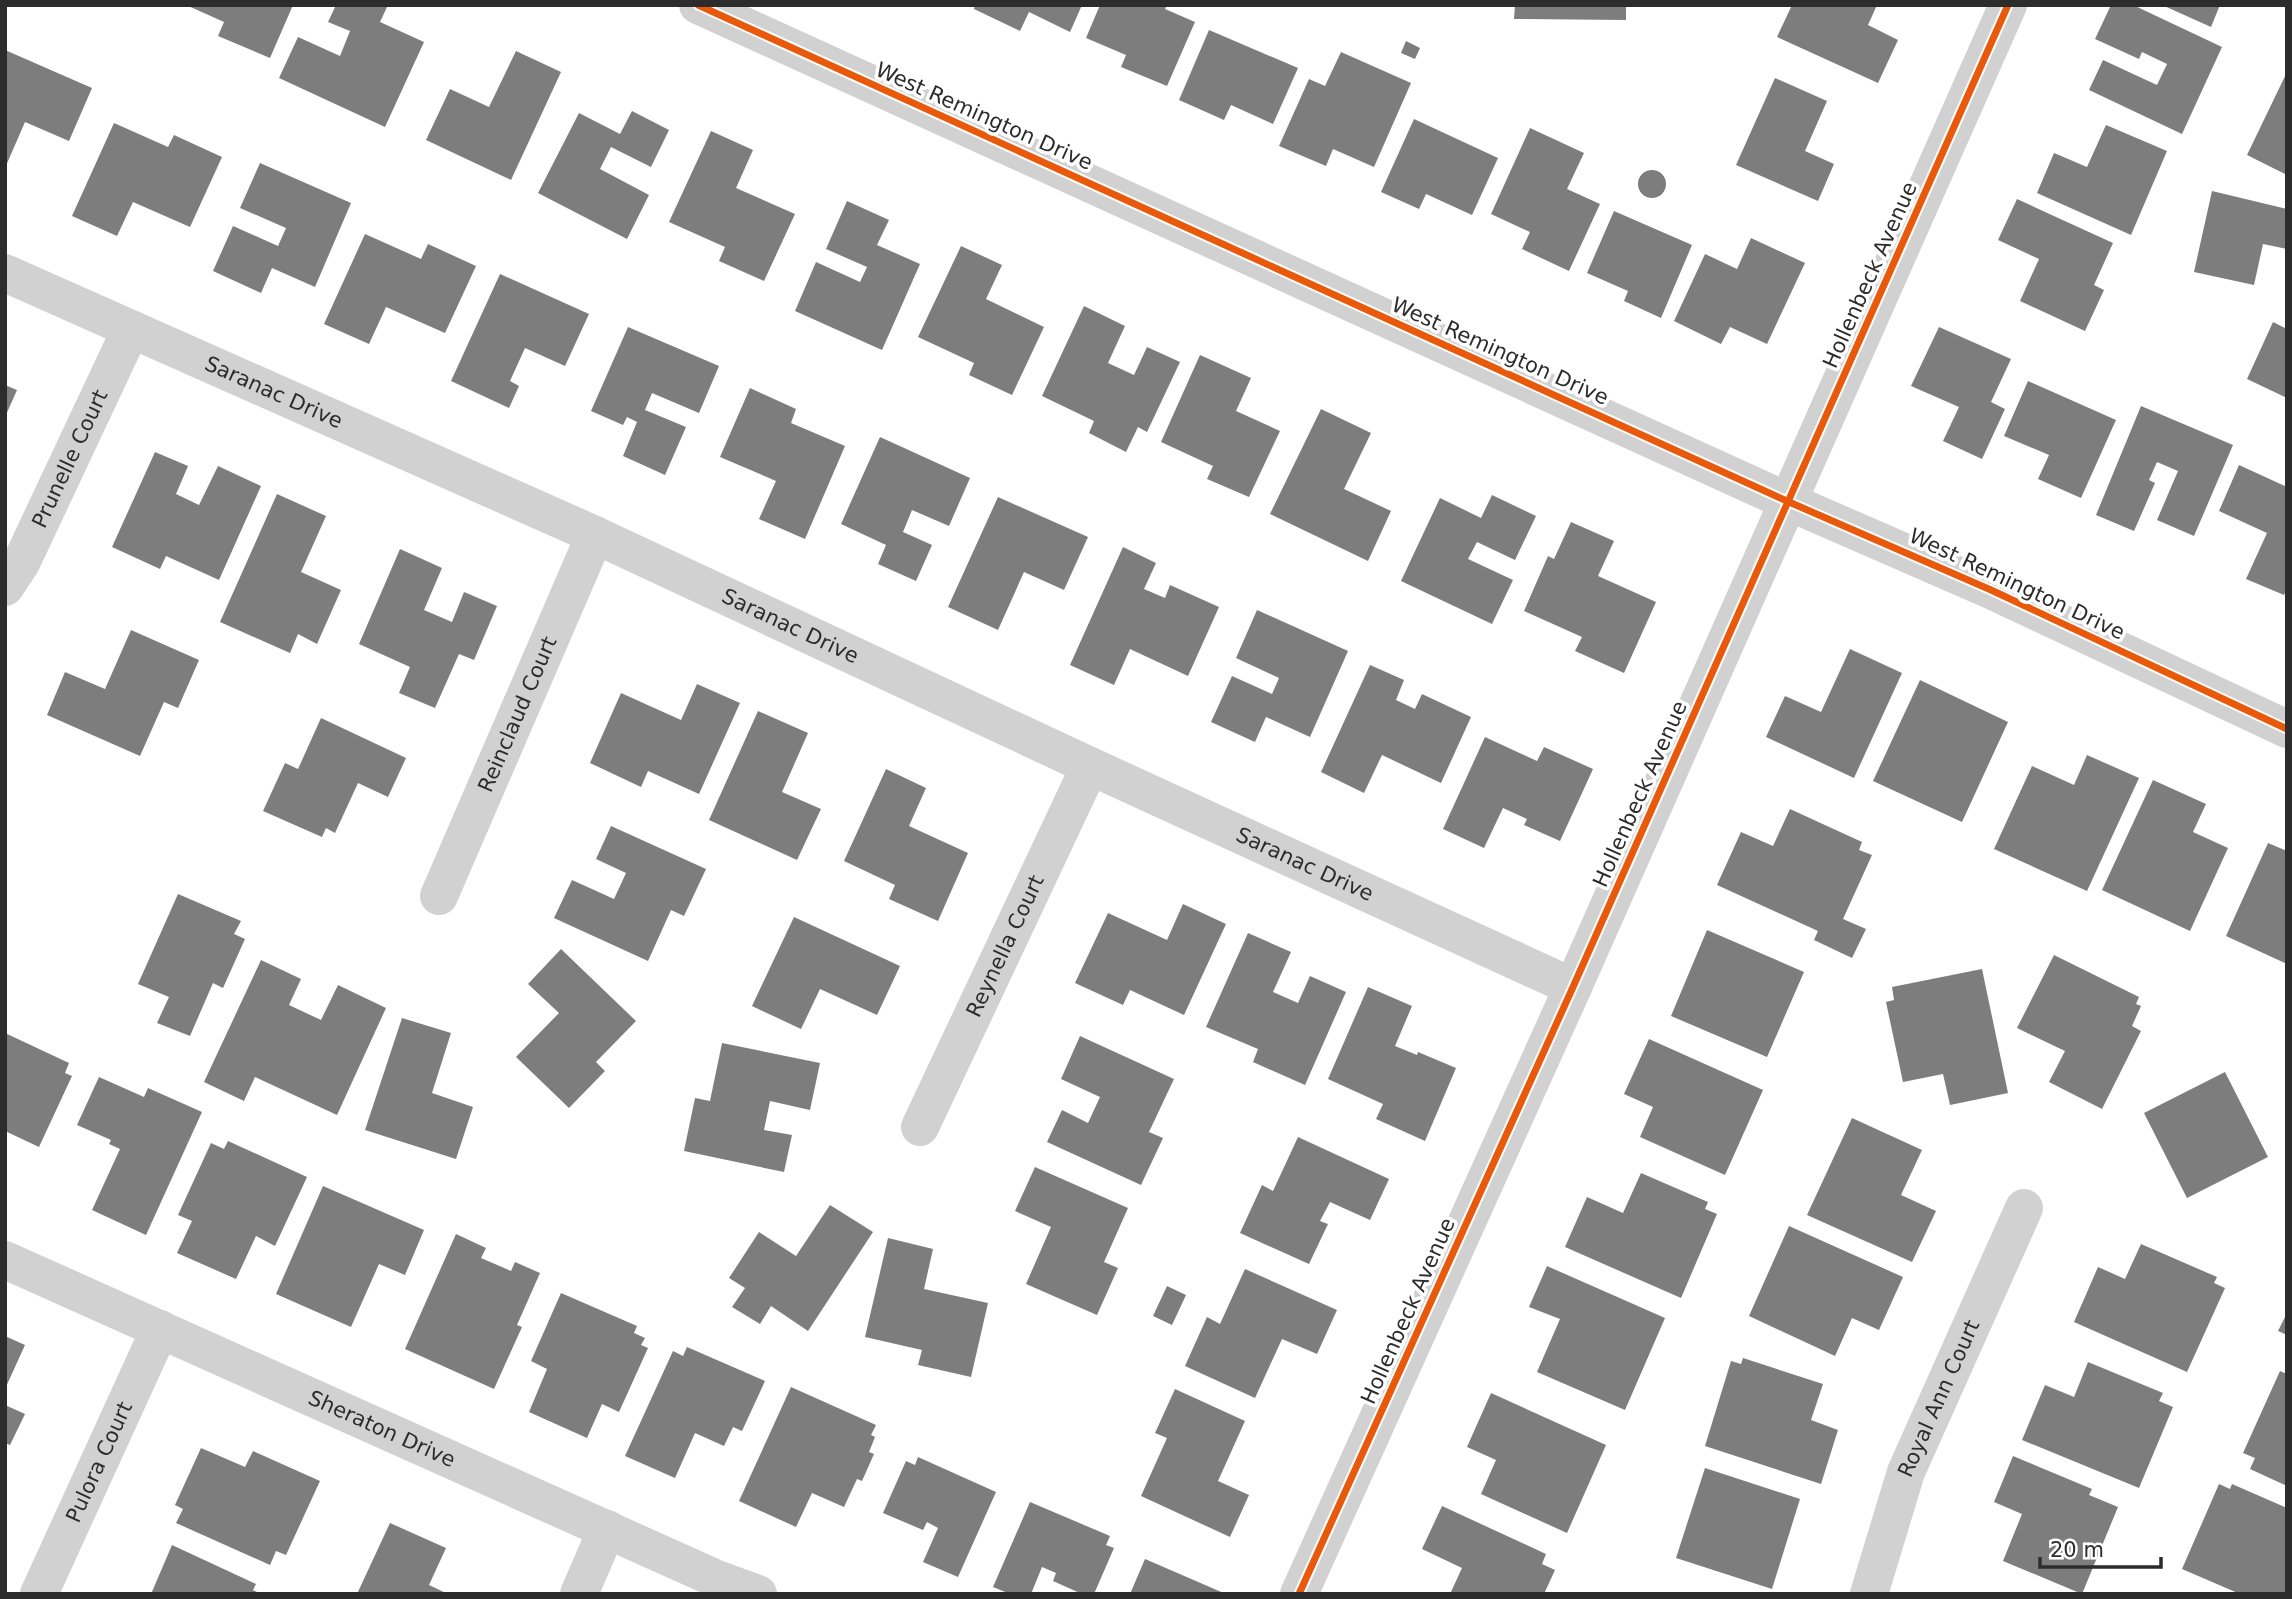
<svg xmlns="http://www.w3.org/2000/svg" width="2292" height="1599" font-family="'DejaVu Sans',sans-serif">
<rect width="100%" height="100%" fill="#fff"/>
<path fill="#7d7d7d" d="M186 5H293L270 58 218 36 224 22Z
M336 5H388L380 22 424 42 385 127 279 78 298 37 340 56 350 31 328 22Z
M975 5H1082L1070 32 1029 12 1020 31 974 9Z
M1100 5H1167L1165 9 1195 22 1167 86 1121 67 1126 55 1086 38Z
M1515 5H1626V20L1514 19Z
M1792 5H1877L1868 25 1898 40 1878 83 1777 37Z
M2111 5H2133L2222 47 2182 134 2089 90 2103 60 2157 85 2167 64 2142 52 2139 59 2095 39Z
M2162 5H2220L2211 27Z
M1209 30 1298 68 1273 124 1231 105 1224 120 1179 100Z
M1406 41 1420 48 1415 59 1401 53Z
M5 50 92 88 69 141 25 122 5 168Z
M516 51 561 72 511 180 426 140 450 89 489 107Z
M1341 52 1411 83 1374 167 1333 149 1326 166 1279 146 1309 79 1325 86Z
M2287 72V175L2247 155Z
M1775 78 1827 101 1805 151 1834 164 1818 201 1736 165Z
M632 111 669 130 651 167 611 147 600 169 649 195 627 239 538 193 579 113 620 134Z
M1414 119 1498 158 1472 215 1426 194 1419 209 1381 192Z
M114 123 168 147 174 135 222 157 190 227 133 202 117 236 72 216Z
M2106 125 2167 151 2131 235 2037 193 2054 153 2087 167Z
M1530 128 1584 153 1567 189 1600 204 1569 271 1522 249 1530 232 1491 214Z
M711 131 753 150 736 188 795 214 764 281 719 261 725 247 669 222Z
M260 163 351 203 315 287 272 268 261 293 213 271 233 226 278 246 286 228 240 208Z
M1638 184a14 14 0 1 1 28 0a14 14 0 1 1-28 0Z
M2212 191 2287 209V249L2263 244 2254 285 2194 272Z
M2017 199 2113 243 2094 285 2104 290 2085 331 2020 301 2039 259 1998 240Z
M847 201 889 220 877 245 920 264 882 350 795 311 816 262 860 282 867 267 826 249Z
M1614 211 1692 245 1661 318 1624 301 1628 291 1587 273Z
M365 234 421 259 428 244 476 266 445 333 386 307 369 344 324 324Z
M1751 238 1805 263 1767 344 1730 327 1721 344 1674 321 1705 254 1737 269Z
M961 246 1002 265 986 299 1044 327 1012 395 969 375 974 363 918 337Z
M500 274 589 314 565 366 525 348 510 381 519 386 509 408 451 381Z
M1084 306 1125 326 1108 363 1134 375 1147 347 1180 362 1147 432 1138 427 1126 452 1089 433 1094 421 1042 396Z
M2273 322 2287 329V398L2247 379Z
M628 327 719 366 699 413 652 393 645 410 686 427 665 475 623 456 637 422 627 417 623 425 591 411Z
M1939 327 2011 359 1991 402 2005 409 1982 459 1943 441 1959 407 1911 386Z
M1200 355 1251 378 1236 411 1280 431 1249 497 1207 479 1213 466 1161 442Z
M2028 381 2116 420 2081 498 2038 479 2049 455 2004 436Z
M5 385 17 390 5 417Z
M750 388 796 409 791 423 845 446 805 539 759 519 776 481 720 457Z
M2141 406 2233 445 2194 536 2157 520 2178 471 2157 462 2149 480 2155 483 2134 531 2096 515Z
M1321 409 1371 433 1344 489 1391 511 1368 561 1270 514Z
M880 437 970 478 949 526 912 510 903 532 932 545 916 581 878 564 886 545 841 524Z
M155 452 188 466 176 494 199 505 218 466 261 486 219 580 166 556 160 569 112 547Z
M2239 465 2287 487V588L2284 595 2246 579 2267 533 2219 511Z
M277 494 326 516 301 572 341 590 317 644 298 634 290 653 220 622Z
M1492 495 1536 516 1515 560 1477 542 1468 559 1513 580 1492 624 1401 581 1440 498 1481 518Z
M998 497 1088 537 1064 590 1024 572 998 630 948 607Z
M1571 522 1614 541 1598 576 1656 602 1624 673 1575 651 1582 637 1524 611 1548 556 1554 559Z
M1123 547 1156 563 1144 589 1165 598 1170 585 1219 607 1188 676 1130 649 1114 685 1070 665Z
M400 549 442 568 424 610 452 622 464 592 497 606 474 660 459 654 435 708 399 693 410 667 359 644Z
M1257 610 1348 651 1310 737 1266 717 1255 742 1211 722 1232 676 1272 694 1279 678 1236 658Z
M131 630 199 660 178 708 164 702 140 756 47 715 65 672 105 689Z
M1850 649 1902 673 1854 778 1766 737 1785 696 1821 712Z
M1370 665 1404 680 1396 700 1415 709 1422 694 1471 717 1441 783 1382 755 1364 793 1321 772Z
M1920 680 2008 722 1962 822 1873 781Z
M697 684 740 703 699 794 648 771 641 787 590 763 621 693 681 720Z
M758 711 808 733 782 792 821 809 797 860 709 820Z
M321 718 406 758 388 797 358 783 335 833 326 828 322 837 263 811 285 763 298 769Z
M1485 737 1537 761 1544 747 1593 769 1560 841 1524 825 1527 819 1503 808 1484 848 1443 829Z
M2087 755 2139 778 2087 891 1994 849 2032 766 2074 785Z
M886 769 926 788 909 826 968 853 938 921 889 899 895 885 844 861Z
M2153 780 2206 804 2193 832 2228 848 2190 931 2102 890Z
M1790 809 1862 842 1859 850 1872 855 1843 919 1866 929 1852 958 1814 940 1818 931 1717 885 1741 832 1773 846Z
M611 826 706 869 684 916 671 910 648 961 554 918 572 880 614 899 626 873 596 859Z
M2268 843 2287 851V964L2226 936Z
M178 894 241 921 234 934 245 939 223 988 213 983 190 1036 157 1023 169 997 138 984Z
M1183 904 1226 924 1184 1015 1130 990 1123 1005 1075 983 1108 913 1167 940Z
M794 917 900 966 877 1015 820 989 801 1029 752 1006Z
M1707 930 1804 972 1767 1057 1671 1016Z
M1248 933 1291 952 1273 992 1298 1003 1310 976 1346 992 1305 1085 1253 1062 1258 1049 1206 1027Z
M561 949 636 1021 596 1062 605 1071 569 1108 516 1057 559 1013 528 984Z
M2054 955 2139 997 2136 1004 2141 1006 2132 1026 2141 1031 2102 1109 2049 1082 2065 1051 2017 1028Z
M261 960 301 979 289 1005 321 1020 338 985 386 1008 337 1115 255 1077 244 1101 204 1082Z
M1982 969 2008 1093 1950 1105 1943 1074 1903 1082 1886 1002 1894 1000 1892 987Z
M1368 987 1412 1006 1395 1046 1417 1055 1418 1052 1456 1068 1425 1141 1376 1119 1383 1104 1328 1079Z
M402 1018 451 1033 432 1093 473 1107 456 1159 365 1130Z
M5 1033 69 1063 65 1073 72 1076 39 1147 5 1131Z
M1080 1036 1174 1079 1149 1132 1163 1138 1141 1185 1047 1142 1062 1110 1088 1123 1100 1097 1061 1079Z
M1649 1039 1763 1090 1725 1175 1640 1137 1653 1107 1624 1094Z
M722 1043 820 1063 810 1110 770 1101 764 1130 792 1135 784 1172 684 1151 695 1098 710 1101Z
M2225 1072 2268 1157 2187 1198 2144 1113Z
M99 1077 144 1097 148 1088 202 1112 146 1235 92 1210 120 1149 109 1144 111 1140 77 1125Z
M1852 1118 1922 1150 1901 1195 1936 1211 1912 1262 1807 1215Z
M1298 1137 1389 1179 1370 1220 1330 1202 1320 1221 1328 1224 1309 1264 1240 1233 1262 1185 1273 1191Z
M228 1141 307 1177 275 1246 256 1236 236 1279 177 1253 192 1221 178 1215 211 1143 224 1149Z
M1035 1167 1128 1208 1104 1262 1118 1268 1097 1315 1026 1284 1051 1227 1015 1211Z
M1641 1173 1708 1202 1705 1209 1717 1214 1681 1298 1565 1247 1587 1197 1623 1213Z
M323 1186 424 1230 405 1275 379 1264 351 1327 276 1294Z
M830 1205 873 1232 808 1331 771 1306 760 1324 732 1307 745 1288 729 1278 759 1232 796 1256Z
M1789 1226 1903 1277 1879 1330 1852 1318 1835 1356 1749 1316Z
M456 1234 486 1248 481 1258 511 1271 515 1262 540 1273 517 1325 522 1327 494 1389 405 1349Z
M888 1238 933 1249 924 1289 988 1303 971 1377 918 1365 922 1350 865 1337Z
M2141 1244 2217 1277 2214 1283 2225 1288 2187 1372 2074 1322 2098 1267 2125 1279Z
M1547 1266 1665 1318 1625 1410 1537 1372 1560 1319 1529 1307Z
M1245 1269 1337 1310 1317 1354 1282 1339 1255 1398 1185 1366 1207 1317 1220 1324Z
M1167 1286 1186 1295 1172 1325 1153 1316Z
M561 1293 637 1326 634 1333 645 1338 641 1345 648 1348 619 1412 602 1404 587 1438 529 1412 547 1369 531 1361Z
M2287 1313V1335L2278 1331Z
M5 1336 25 1345 5 1389Z
M687 1347 765 1381 742 1431 733 1427 724 1446 695 1433 675 1478 625 1456 673 1351 683 1356Z
M1743 1358 1823 1384 1811 1420 1838 1430 1821 1484 1705 1446 1731 1361 1741 1364Z
M2088 1362 2163 1393 2159 1401 2173 1407 2139 1488 2022 1440 2045 1385 2074 1397Z
M2280 1371 2287 1374V1486L2250 1469 2255 1458 2243 1453Z
M791 1387 876 1425 871 1435 875 1437 869 1452 874 1454 862 1481 857 1479 844 1507 812 1493 796 1527 739 1501Z
M1175 1389 1245 1421 1218 1481 1249 1495 1230 1537 1141 1496 1167 1438 1155 1433Z
M1491 1393 1606 1445 1567 1533 1481 1494 1496 1460 1467 1447Z
M5 1405 25 1414 10 1445 5 1443Z
M201 1448 245 1467 253 1451 320 1481 286 1555 276 1551 270 1565 176 1523 183 1509 175 1505Z
M2013 1456 2092 1489 2089 1495 2118 1507 2082 1594 2003 1561 2022 1514 1994 1502Z
M918 1457 996 1492 958 1577 923 1562 938 1528 927 1522 923 1530 883 1513 906 1461 915 1465Z
M1705 1468 1800 1499 1772 1589 1676 1558Z
M2219 1484 2230 1489 2232 1484 2287 1508V1594H2240L2182 1569Z
M1030 1502 1110 1536 1106 1545 1114 1548 1094 1594H1082L1053 1581 1056 1573 1042 1567 1031 1594H1010L993 1587Z
M1442 1506 1546 1554 1542 1564 1555 1570 1544 1594H1450L1462 1568 1422 1549Z
M390 1523 446 1548 429 1585 448 1594H357Z
M172 1545 256 1584 253 1590 261 1594H151Z
M1145 1559 1226 1594H1130Z"/>
<g fill="none" stroke-linecap="round" stroke-linejoin="round">
<g stroke="#d1d1d1" stroke-width="38">
<path d="M698 5 1789 502 1991 590 2287 729"/>
<path id="s1" d="M5 273 595 535 1090 766 1573 987"/>
<path id="s2" d="M5 587 21 563 131 329"/>
<path id="s3" d="M439 896 595 535"/>
<path id="s4" d="M920 1127 1090 766"/>
<path id="s5" d="M5 1260 717 1579 758 1594"/>
<path id="s6" d="M39 1594 160 1329"/>
<path d="M579 1594 607 1529"/>
<path d="M1299 1594 1573 987 2008 5"/>
<path id="s7" d="M1869 1594 1906 1472 2024 1208"/>
</g>
<defs>
<path id="cycleway" d="M698 5 1789 502 1991 590 2287 729
M1299 1594 1573 987 2008 5"/>
</defs>
<use href="#cycleway" stroke="#fff" stroke-width="11"/>
<use href="#cycleway" stroke="#e8590c" stroke-width="7"/>
</g>
<g text-anchor="middle" dominant-baseline="central" stroke-width="7" stroke-linejoin="round" paint-order="stroke">
<g font-size="21" fill="#2c2c2c" stroke="#fff">
<text transform="translate(984 116) rotate(24)">West Remington Drive</text>
<text transform="translate(1870 275) rotate(-66)">Hollenbeck Avenue</text>
<text transform="translate(1500 351) rotate(24)">West Remington Drive</text>
<text stroke="none"><textPath href="#s1" startOffset="294">Saranac Drive</textPath></text>
<text stroke="none"><textPath href="#s2" startOffset="144">Prunelle Court</textPath></text>
<text transform="translate(2017 584) rotate(25)">West Remington Drive</text>
<text stroke="none"><textPath href="#s1" startOffset="861">Saranac Drive</textPath></text>
<text stroke="none"><textPath href="#s3" startOffset="198">Reinclaud Court</textPath></text>
<text transform="translate(1640 794) rotate(-66)">Hollenbeck Avenue</text>
<text stroke="none"><textPath href="#s1" startOffset="1428">Saranac Drive</textPath></text>
<text stroke="none"><textPath href="#s4" startOffset="200">Reynella Court</textPath></text>
<text transform="translate(1408 1311) rotate(-66)">Hollenbeck Avenue</text>
<text stroke="none"><textPath href="#s7" startOffset="208">Royal Ann Court</textPath></text>
<text stroke="none"><textPath href="#s5" startOffset="413">Sheraton Drive</textPath></text>
<text stroke="none"><textPath href="#s6" startOffset="145">Pulora Court</textPath></text>
</g>
</g>
<rect width="2292" height="1599" fill="none" stroke="#2c2c2c" stroke-width="14"/>
<path d="M2040 1557v10h121v-10" fill="none" stroke="#2c2c2c" stroke-width="3.5"/>
<text x="2050" y="1557" font-size="21" fill="#2c2c2c" stroke="#ffffff" stroke-width="5" paint-order="stroke">20 m</text>
</svg>
